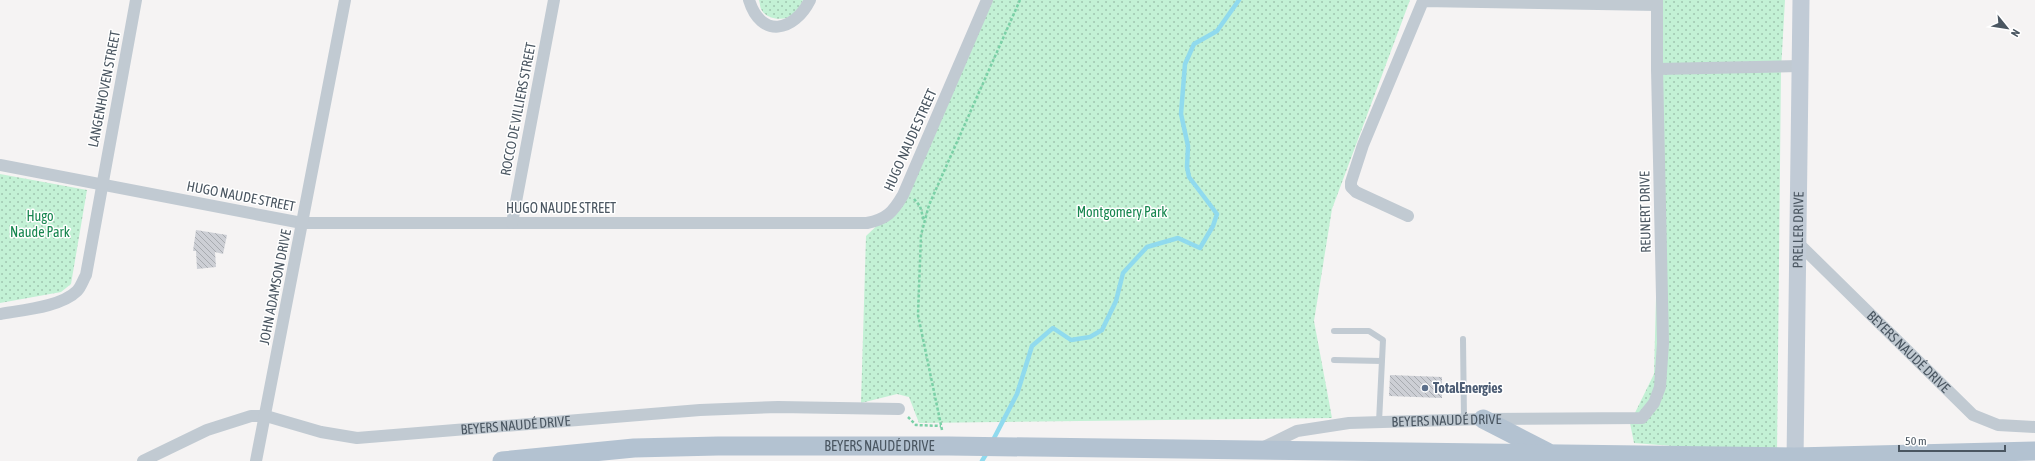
<svg xmlns="http://www.w3.org/2000/svg" width="2035" height="461" font-family="'Asap Condensed',sans-serif">
<defs>
<pattern id="park-dots" width="8" height="8" patternUnits="userSpaceOnUse"><rect width="8" height="8" fill="#c3f1d5"/><path d="M2 2h.1M6 6h.1" fill="none" stroke="#a0c6b0" stroke-width="1.8" stroke-linecap="round"/></pattern>
<pattern id="building-back-hatch" width="6" height="6" patternUnits="userSpaceOnUse"><rect width="6" height="6" fill="#cdcfd5"/><path d="M-1 5l2 2M0 0l6 6M5-1l2 2" fill="none" stroke="#a8abb0"/></pattern>
</defs>
<rect width="100%" height="100%" fill="#f5f3f3"/>
<path fill="url(#park-dots)" d="M759 0H803C801 4 798 10 795 14 786 21 767 21 761 9 760 7 760 3 759 0Z
M985 0H1410L1332 209 1314 321 1332 418 919 423 909 397 897 394 861 403 866 236 904 200Z
M1662 0H1785L1781 70 1777 454 1634 443 1630 423 1654 374 1662 67Z
M0 174 87 190 71 284 61 292 0 303Z"/>
<g fill="none" stroke-linecap="round" stroke-linejoin="round">
<path stroke="#90daee" stroke-width="4.5" d="M992 442 1017 394 1032 346 1053 328 1071 340 1090 337 1102 330 1116 301 1123 273 1147 247 1178 238 1200 248 1213 226 1217 214 1189 177 1187 167 1188 146 1181 114 1185 64 1194 44 1217 31 1239 0
M982 461 988 451"/>
</g>
<path fill="url(#building-back-hatch)" d="M196 230 227 235 223 254 215 252 216 267 197 269 196 251H193Z
M1390 375 1442 377V398L1389 396Z"/>
<g fill="none" stroke-linecap="round" stroke-linejoin="round">
<path stroke="#7ad0a6" stroke-width="2.5" stroke-dasharray="3 2" stroke-linecap="butt" d="M914 199 920 206 924 221
M908 417 916 425 941 426
M942 430 918 315 921 235 929 205 1020 0"/>
<path stroke="#c1cad2" stroke-width="6" d="M1334 331H1369L1383 340 1379 422
M1463 339 1464 419
M1334 360 1382 361"/>
<g stroke="#c1cad2" stroke-width="12">
<path d="M749 0C761 39 794 32 810 0"/>
<path d="M1657 69 1799 66"/>
<path d="M0 165 302 223H867C887 219 893 212 903 195L987 0"/>
<path d="M1408 216 1356 192 1351 187V182L1363 145 1423 1 1657 5"/>
<path d="M512 223 554 0"/>
<path id="s1" d="M1798 243 1973 415 1998 425 2035 427"/>
<path d="M0 314C22 310 61 307 77 291 81 287 83 280 86 275L136 0"/>
<path id="s2" d="M1262 448 1297 431 1349 423 1483 419 1642 418 1654 403 1660 387 1663 343 1657 69V0"/>
<path id="s3" d="M143 461 207 430 251 416H266L321 432 357 438 700 410 778 407 899 409"/>
<path d="M256 461 345 0"/>
</g>
<path stroke="#c1cbd6" stroke-width="17" id="s4" d="M1795 461 1801 0"/>
<g stroke="#b3c2d1" stroke-width="19">
<path d="M1483 419 1547 452"/>
<path id="s5" d="M502 461 634 448 718 446H949L1795 457 2035 451"/>
</g>
</g>
<circle fill="#5c6f8a" stroke="#fff" stroke-width="1.5" cx="1425" cy="388" r="4"/>
<g text-anchor="middle" dominant-baseline="central" stroke-width="3" stroke-linejoin="round" paint-order="stroke">
<g font-size="14" fill="#4a5661" stroke="#fff">
<text transform="translate(104 89) rotate(-79)">LANGENHOVEN STREET</text>
<text transform="translate(518 109) rotate(-79)">ROCCO DE VILLIERS STREET</text>
<text transform="translate(910 140) rotate(-66)">HUGO NAUDE STREET</text>
<text transform="translate(241 196) rotate(11)">HUGO NAUDE STREET</text>
<text x="561" y="208">HUGO NAUDE STREET</text>
<text transform="translate(1645 212) rotate(-91)">REUNERT DRIVE</text>
<text stroke="none"><textPath href="#s4" startOffset="231">PRELLER DRIVE</textPath></text>
<text transform="translate(275 287) rotate(-79)">JOHN ADAMSON DRIVE</text>
<text stroke="none"><textPath href="#s1" startOffset="155">BEYERS NAUDÉ DRIVE</textPath></text>
<text stroke="none"><textPath href="#s2" startOffset="189">BEYERS NAUDÉ DRIVE</textPath></text>
<text stroke="none"><textPath href="#s3" startOffset="385">BEYERS NAUDÉ DRIVE</textPath></text>
<text stroke="none"><textPath href="#s5" startOffset="378">BEYERS NAUDÉ DRIVE</textPath></text>
</g>
<g font-size="14" fill="#17864f" stroke="#fff">
<text x="1122" y="212">Montgomery Park</text>
<text x="40" y="216">Hugo<tspan x="40" dy="16">Naude Park</tspan></text>
</g>
<g font-size="14" font-weight="bold" fill="#4e5e75" stroke="#fff" text-anchor="start">
<text x="1433" y="388">TotalEnergies</text>
</g>
</g>
<g transform="translate(2007 28) rotate(120)" stroke="#ffffff" stroke-width="3" paint-order="stroke">
<path d="M0-3L7 15L0 10L-7 15Z" fill="#4a5661"/>
<text y="-6" font-size="11" font-weight="bold" text-anchor="middle" fill="#4a5661">N</text>
</g>
<path d="M1899 445v6h106v-6" fill="none" stroke="#4a5661" stroke-width="2"/>
<text x="1905" y="445" font-size="12" fill="#4a5661" stroke="#ffffff" stroke-width="3" paint-order="stroke">50 m</text>
</svg>
